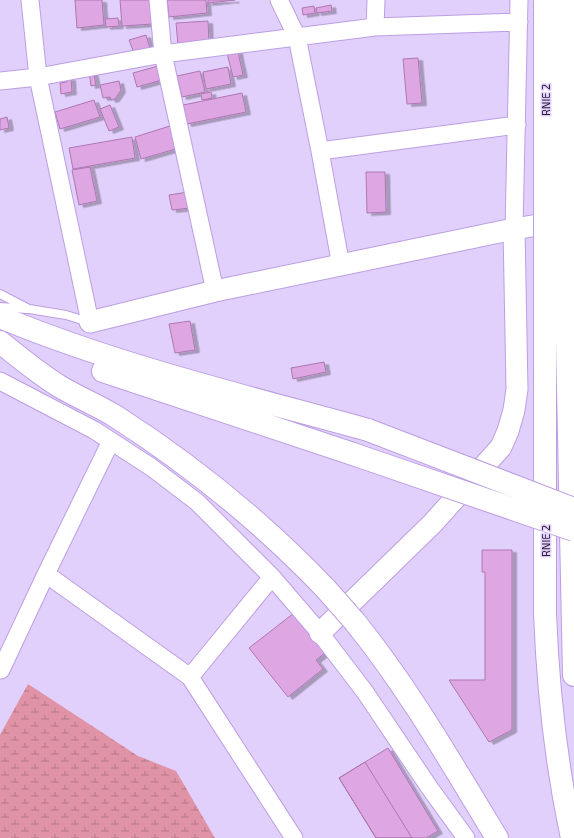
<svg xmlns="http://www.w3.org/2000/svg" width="574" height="838" font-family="'Exo 2',sans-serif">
<defs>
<pattern id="wetland-marsh" width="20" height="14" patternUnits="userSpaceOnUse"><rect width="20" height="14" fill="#e093a6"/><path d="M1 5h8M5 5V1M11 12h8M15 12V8" fill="none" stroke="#b57788"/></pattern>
<filter id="shadow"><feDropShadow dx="4.5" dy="2.5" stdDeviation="0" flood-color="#0004"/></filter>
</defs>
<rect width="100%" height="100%" fill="#e2d0fc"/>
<path fill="url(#wetland-marsh)" d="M28 684 138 756 176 771 215 838H0V735Z"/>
<path fill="#dfa6e4" stroke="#ad77b2" filter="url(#shadow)" d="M75 0H102L104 25 77 28Z
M120 0H150L152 24 122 26Z
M167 0H206L207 13 169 17Z
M208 0H235L208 3Z
M331 5 332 11 317 13 316 8Z
M314 6 315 13 303 15 302 8Z
M118 18 119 26 106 27 105 19Z
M208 21 209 43 178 45 176 23Z
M146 35 150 48 134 53 129 40Z
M237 47 243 75 233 77 226 49Z
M418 58 422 103 407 104 403 59Z
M158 66 162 80 137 87 133 73Z
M228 67 231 84 206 89 203 72Z
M93 70 96 85 91 86 89 71Z
M200 71 205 92 182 97 177 76Z
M67 78H71L72 92 61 94 60 83 67 82Z
M119 81 121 90 115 99 111 100 110 97 103 98 100 85Z
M211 92 212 98 202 100 201 94Z
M242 93 246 112 187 124 183 105Z
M94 100 100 117 60 129 55 112Z
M110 105 119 127 109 131 100 109Z
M7 117 9 128 0 130V119Z
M173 125 179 148 141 159 135 137Z
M132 137 135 158 73 169 69 148Z
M90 167 97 201 79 205 72 170Z
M366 172H385L386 212 367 213Z
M188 192 190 208 172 210 169 195Z
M190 321 195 350 175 353 169 324Z
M324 362 326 372 293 379 291 368Z
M482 550H512V730L489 742 449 680H485V572H482Z
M294 613 325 653 316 660 323 669 288 697 249 648Z
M388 748 438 831 426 838H376L339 778Z
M365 762 412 838H376L339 778Z"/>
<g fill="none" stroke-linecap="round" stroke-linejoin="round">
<defs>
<path id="service" d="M0 294 29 309 66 315 89 322
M0 307 26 309"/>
<path id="minor" d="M30 0 38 77 90 322
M158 0 163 54 215 291
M279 0 297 37 320 151 341 266
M375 27 376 0
M0 81 38 77 163 54 375 27 519 22
M320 151 517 125
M514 229 519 0
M0 381 94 430 151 467 197 502 272 577 320 633 365 692 429 787 466 838
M46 574 190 677 294 838
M0 669 1 670 46 574 111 441
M190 677 272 577"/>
<path id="tertiary" d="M90 322 215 291 514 229 562 221
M320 633 433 523 501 447 508 431 514 410 517 389 514 229"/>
<path id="trunk" d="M545 0V200
M565 198 566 0
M545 242V614C548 690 556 764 572 838
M565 245 574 675
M0 317C119 366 245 396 368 430
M0 342C19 357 38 373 59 386 77 397 97 405 115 416 193 466 262 522 326 589
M103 371 353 454
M355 622C409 689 452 764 497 838"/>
</defs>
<use href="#service" stroke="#bc9ee4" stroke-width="10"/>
<use href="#minor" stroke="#bc9ee4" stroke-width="19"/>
<use href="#tertiary" stroke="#bc9ee4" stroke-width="23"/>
<use href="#trunk" stroke="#bc9ee4" stroke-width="24"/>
<use href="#service" stroke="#fff" stroke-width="8"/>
<use href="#minor" stroke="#fff" stroke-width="17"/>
<use href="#tertiary" stroke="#fff" stroke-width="21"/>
<use href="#trunk" stroke="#fff" stroke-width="22"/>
<defs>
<path id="trunk-bridge" d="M565 198V245
M545 200V242
M368 430 574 509
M353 454 574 530
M326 589 355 622"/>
</defs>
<use href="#trunk-bridge" stroke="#bc9ee4" stroke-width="24" stroke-linecap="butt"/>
<use href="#trunk-bridge" stroke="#fff" stroke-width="22"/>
</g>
<g text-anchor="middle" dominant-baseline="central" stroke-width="3" stroke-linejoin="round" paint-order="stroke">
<g font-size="11" fill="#251934" stroke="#e2d0fc">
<text transform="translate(545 100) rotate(-90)">RNIE 2</text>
<text transform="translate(545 541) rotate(-90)">RNIE 2</text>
</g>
</g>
</svg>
